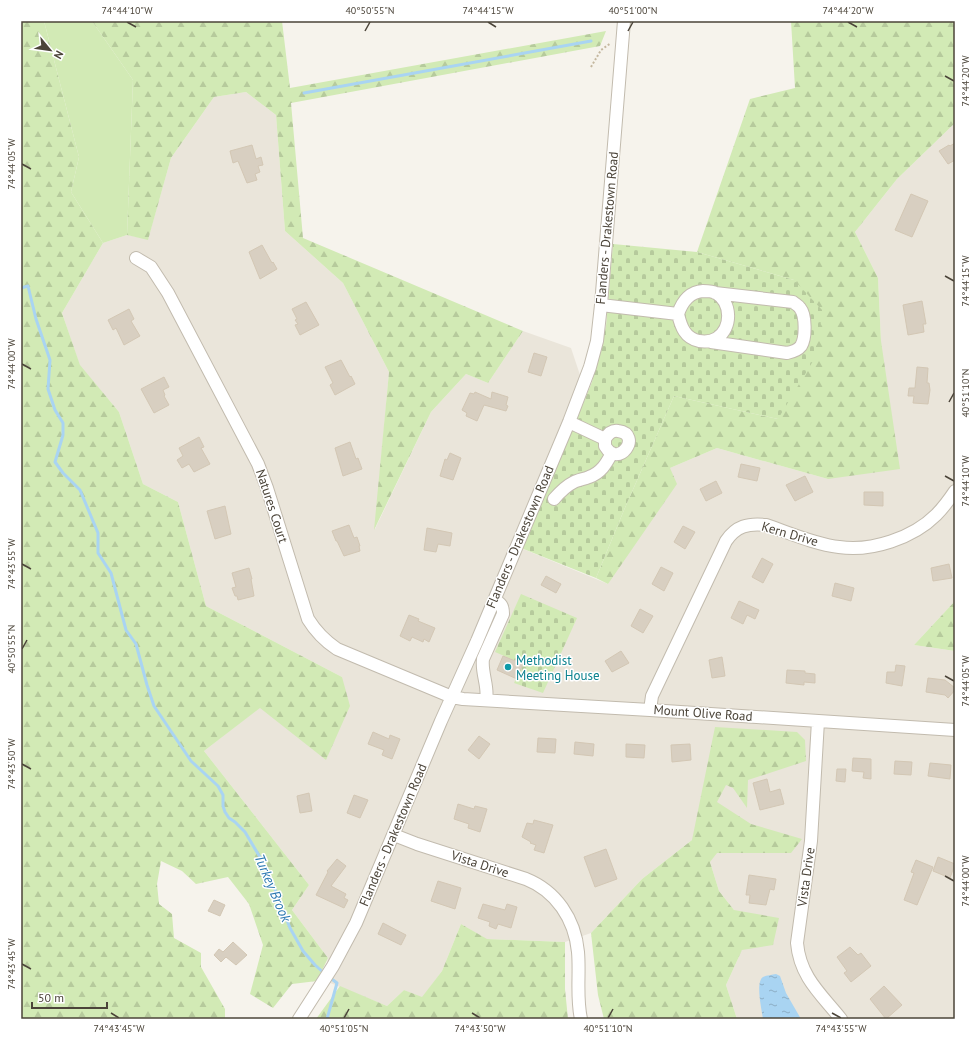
<svg xmlns="http://www.w3.org/2000/svg" width="976" height="1040" font-family="'PT Sans',sans-serif">
<defs>
<pattern id="forest-firs" width="22" height="20" patternUnits="userSpaceOnUse"><rect width="22" height="20" fill="#d2eab5"/><path d="M5 1l3.5 6h-7zM16 11l3.5 6h-7z" fill="#b6ca9c"/></pattern>
<pattern id="cemetery-stones" width="16" height="16" patternUnits="userSpaceOnUse"><rect width="16" height="16" fill="#d2eab5"/><path d="M2 7V4a2 2 0 0 1 4 0v3zM10 15v-3a2 2 0 0 1 4 0v3z" fill="#b6ca9c"/></pattern>
<pattern id="water-ripples" width="26" height="14" patternUnits="userSpaceOnUse"><rect width="26" height="14" fill="#a9d4f2"/><path d="M2 4q2-2 4 0t4 0M15 11q2-2 4 0t4 0" fill="none" stroke="#8caec5"/></pattern>
</defs>
<rect width="100%" height="100%" fill="#f6f3ec"/>
<path fill="#eae5da" d="M246 92 276 115 285 231 343 283 389 372 375 529 431 412 466 374 488 383 523 331 571 348 580 375 564 417 511 544 608 584 670 468 717 448 828 479 881 341 878 278 855 232 897 179 955 123V601L914 645 955 651V1019H737L726 985 742 950 734 910 719 891 710 862 692 840 642 879 591 933 565 942 486 939 461 924 442 971 422 998 404 990 387 1006 323 980 328 958 292 910 309 885 204 751 260 707 342 677 206 606 178 502 143 484 119 412 80 366 62 313 103 243 127 235 148 239 171 158 214 97Z"/>
<path fill="#d2eab5" d="M44 21H92L133 80 127 235 103 243 71 192 79 157Z"/>
<path fill="url(#forest-firs)" d="M21 21H44L79 157 71 192 103 243 62 313 80 365 119 412 143 484 178 502 206 606 342 677 350 706 326 760 260 708 204 751 309 885 292 910 328 958 317 981 292 984 273 1008 250 994 263 945 249 904 228 877 196 884 182 871 161 861 157 884 159 904 172 914 174 938 201 953V967L225 1009V1019H21Z
M92 21H282L290 88 606 31 600 46 291 103 303 238 523 331 488 383 466 374 431 412 374 530 389 372 343 283 285 231 276 115 246 92 214 97 171 158 148 240 127 235 133 80Z
M791 21H955V123L897 179 855 232 878 278 881 341 900 469 828 479 717 448 670 468 677 484 608 584 596 578 624 510 674 396 778 419 794 280 697 252 750 99 795 88Z
M955 601V651L914 645Z
M715 727 797 732 805 740 806 761 748 780 747 808 733 788 726 785 717 802 751 824 802 839 791 853H717L710 862 719 891 734 910 779 918 773 945 742 950 726 985 737 1019H604L598 995 591 933 642 879 692 840Z
M461 924 487 939 565 942V989L568 1019H316L340 986 387 1006 404 990 422 997 442 971Z"/>
<path fill="url(#cemetery-stones)" d="M613 244 697 252 794 280 823 311 813 361 778 419 674 396 624 510 596 578 521 548 575 423 592 382 606 326Z
M521 594 577 618 543 693 514 683 523 664 495 652Z"/>
<path fill="url(#water-ripples)" d="M776 974 780 976 786 993 801 1019H763C762 1011 755 982 763 977 767 975 772 975 776 974Z"/>
<g fill="none" stroke-linecap="round" stroke-linejoin="round">
<path stroke="#a9d4f2" stroke-width="3" d="M304 93 591 41
M21 288 28 286 36 319 50 360 48 389 55 410 63 423V435L55 462 63 473 80 490 98 533V553L111 573 126 630 136 644 147 685 154 706 191 761 218 786 223 795V806L225 812 229 818 235 822 245 832 267 869 290 928 303 951 315 965 324 973
M327 1019 337 983 329 977"/>
</g>
<path fill="#d8cfc1" stroke="#d3c7b4" d="M955 143V160L948 164 939 151 949 145 950 146Z
M252 145 256 159 261 157 263 165 258 166 260 172 255 174 257 180 247 183 238 161 233 163 230 151Z
M911 194 928 201 912 237 895 230Z
M262 245 272 263 273 262 277 269 260 279 249 252Z
M922 301 926 324H923L924 332 908 335 903 305Z
M306 302 319 325 300 335 295 325 298 324 295 320 297 319 292 309Z
M129 309 134 319 131 321 140 336 124 345 116 328 113 330 108 320Z
M534 353 547 357 541 376 528 372Z
M341 360 350 377 351 376 355 384 335 395 330 385 333 383 325 367Z
M917 367 928 368 927 383H929L930 390 928 404 913 403 914 396H908L909 388H915Z
M164 377 169 387 163 390 165 395 164 396 169 405 154 413 141 389Z
M475 392 491 399 492 392 508 397 506 405 508 406 506 411 484 405 477 421 466 416 467 413 462 410 470 393 474 394Z
M199 437 204 447 201 448 210 464 194 472 189 464 182 468 177 460 183 456 179 448Z
M350 442 356 459 358 458 362 469 343 476 335 448Z
M450 453 461 458 453 480 440 476 445 459 447 460Z
M741 464 760 468 757 481 738 477Z
M805 476 813 492 795 501 786 485Z
M716 481 722 493 706 501 700 489Z
M864 492H883V506L864 505Z
M225 506 231 534 215 539 207 511Z
M349 525 354 538 357 537 360 546H359L360 551 344 556 337 541H336L332 531Z
M683 526 695 532 685 549 674 542Z
M427 528 452 533 450 546 438 544 436 552 424 550Z
M762 558 773 564 763 583 752 577Z
M949 564 952 578 933 581 931 568Z
M661 567 673 573 664 591 652 584Z
M249 568 252 579H251L254 596 238 600 237 596H235L232 588 236 587 232 573Z
M546 576 561 584 556 593 541 585Z
M835 583 854 588 851 601 832 596Z
M739 601 759 610 755 619 747 615 743 624 731 618Z
M640 609 653 616 643 633 631 626Z
M409 615 419 619 418 621 435 628 429 642 424 639 423 642 412 637 410 641 400 636Z
M621 651 629 663 612 672 605 661Z
M503 656 523 664 517 679 497 670Z
M722 657 725 676 712 678 709 660Z
M896 665 905 666 902 686 886 683 887 672H895Z
M787 670 805 671V673L815 674V683L804 682V685L786 683Z
M928 678 945 680 955 688V690L948 698 945 695 926 692Z
M373 732 389 739 390 735 400 739 392 759 382 755 384 750 368 744Z
M479 736 490 744 479 759 468 750Z
M538 738 556 739 555 753 537 752Z
M575 742 594 744 593 756 574 754Z
M626 744 645 745 644 758 626 757Z
M690 744 691 760 672 762 671 745Z
M853 758 871 759V779L863 778 864 772 852 771Z
M895 761 912 762 911 775 894 774Z
M930 763 951 765 950 779 928 776Z
M837 769H846L845 782 836 781Z
M767 779 770 792 780 789 784 804 760 810 753 783Z
M309 793 312 811 300 813 297 796Z
M354 795 368 800 360 818 347 813Z
M458 804 474 809 475 806 487 809 480 832 468 828 469 824 454 819Z
M534 820 553 825 544 853 534 850 536 845 530 843 531 842 522 837 527 823 533 824Z
M606 849 617 879 595 887 584 857Z
M938 857 955 864 950 878 933 871Z
M337 859 346 866 331 886 346 894 344 898 348 900 344 908 316 895 328 872 327 871Z
M916 860 933 867 917 905 904 900 914 873 911 872Z
M749 875 776 879 774 890 770 889 766 905 749 903 750 895H746Z
M438 881 461 888 455 909 431 901Z
M214 900 225 905 220 916 208 911Z
M483 904 505 910 507 904 517 907 511 928 498 924 496 929 489 926 490 922 478 918Z
M383 923 406 935 401 945 378 934Z
M233 942 247 955 236 965 226 957 221 962 214 955 219 949 223 952Z
M850 947 858 955 861 953 871 966 851 982 844 973 847 971 837 957Z
M884 986 902 1005 886 1019 870 999Z"/>
<g fill="none" stroke-linecap="round" stroke-linejoin="round">
<defs>
<path id="minor" d="M136 258 151 267 168 293 258 464 267 488 308 619C316 632 325 641 337 649L452 697 463 699 650 710 955 730
M601 305 678 314C681 327 685 338 699 341 706 342 711 342 717 338 732 328 732 303 716 293 712 291 707 291 703 291 689 292 682 302 678 314
M711 342 787 353C792 352 798 350 801 346 806 338 806 315 800 308 798 305 795 304 793 302L715 293
M569 422 605 439V446C619 470 643 434 618 431 612 430 608 434 605 439
M554 499C560 492 566 486 574 482 578 480 584 479 589 477 601 473 606 464 612 453
M486 700C489 687 481 673 483 659L503 614C503 606 501 603 494 600
M650 710 652 696 726 541C736 526 748 523 766 525 790 533 814 544 839 547 871 552 913 538 936 515 943 508 949 500 955 491
M818 721 811 841 797 943C800 977 821 994 841 1019
M394 835 417 844 526 879C556 891 575 919 578 952 580 974 576 997 581 1019
M299 1019 333 966 356 923 441 721 477 641 569 422 590 367 597 341 601 305 624 21"/>
</defs>
<use href="#minor" stroke="#c2bbae" stroke-width="14"/>
<path stroke="#c4b79f" stroke-width="2" stroke-dasharray="2 2" stroke-linecap="butt" d="M591 67 601 50 611 43"/>
<use href="#minor" stroke="#fff" stroke-width="12"/>
</g>
<path fill="none" stroke="#4b4439" stroke-width="1.5" d="M127 22 136 27M488 22 496 27M848 22 857 27M365 31 370 22M628 31 633 22M945 76 954 81M22 164 31 169M945 276 954 281M22 364 31 369M949 402 954 393M945 476 954 481M22 564 31 569M22 649 27 640M945 676 954 681M22 764 31 769M945 876 954 881M22 964 31 969M111 1013 119 1018M472 1013 480 1018M832 1013 841 1018M344 1018 349 1009M608 1018 613 1009"/>
<circle fill="#0f9aa8" stroke="#fff" stroke-width="1.5" cx="508" cy="667" r="4"/>
<g text-anchor="middle" dominant-baseline="central" stroke-width="3" stroke-linejoin="round" paint-order="stroke">
<g font-size="13" fill="#4b4439" stroke="#fff">
<text transform="translate(607 228) rotate(-85)">Flanders - Drakestown Road</text>
<text transform="translate(272 506) rotate(72)">Natures Court</text>
<text transform="translate(790 534) rotate(16)">Kern Drive</text>
<text transform="translate(520 537) rotate(-67)">Flanders - Drakestown Road</text>
<text transform="translate(703 713) rotate(4)">Mount Olive Road</text>
<text transform="translate(393 835) rotate(-67)">Flanders - Drakestown Road</text>
<text transform="translate(480 864) rotate(18)">Vista Drive</text>
<text transform="translate(806 877) rotate(-82)">Vista Drive</text>
</g>
<g font-size="13" fill="#0d838f" stroke="#fff" text-anchor="start">
<text x="516" y="660">Methodist<tspan x="516" dy="15">Meeting House</tspan></text>
</g>
<g font-size="14" font-style="italic" fill="#2e7ab2" stroke="#fff">
<text transform="translate(273 888) rotate(67)">Turkey Brook</text>
</g>
</g>
<rect width="976" height="1040" fill="none" stroke="#ffffff" stroke-width="44"/>
<g transform="translate(50 50) rotate(119)" stroke="#ffffff" stroke-width="3" paint-order="stroke">
<path d="M0-3L7 15L0 10L-7 15Z" fill="#4b4439"/>
<text y="-6" font-size="11" font-weight="bold" text-anchor="middle" fill="#4b4439">N</text>
</g>
<path d="M32 1002v6h75v-6" fill="none" stroke="#4b4439" stroke-width="2"/>
<text x="38" y="1002" font-size="12" fill="#4b4439" stroke="#ffffff" stroke-width="3" paint-order="stroke">50 m</text>
<rect x="22" y="22" width="932" height="996" fill="none" stroke="#4b4439" stroke-width="1.5"/>
<g font-size="10" text-anchor="middle" fill="#4b4439">
<text x="127" y="14">74°44'10"W</text>
<text x="370" y="14">40°50'55"N</text>
<text x="488" y="14">74°44'15"W</text>
<text x="633" y="14">40°51'00"N</text>
<text x="848" y="14">74°44'20"W</text>
<text transform="translate(965 81) rotate(-90)" y="4">74°44'20"W</text>
<text transform="translate(11 164) rotate(-90)" y="4">74°44'05"W</text>
<text transform="translate(965 281) rotate(-90)" y="4">74°44'15"W</text>
<text transform="translate(11 364) rotate(-90)" y="4">74°44'00"W</text>
<text transform="translate(965 393) rotate(-90)" y="4">40°51'10"N</text>
<text transform="translate(965 481) rotate(-90)" y="4">74°44'10"W</text>
<text transform="translate(11 564) rotate(-90)" y="4">74°43'55"W</text>
<text transform="translate(11 649) rotate(-90)" y="4">40°50'55"N</text>
<text transform="translate(965 681) rotate(-90)" y="4">74°44'05"W</text>
<text transform="translate(11 764) rotate(-90)" y="4">74°43'50"W</text>
<text transform="translate(965 881) rotate(-90)" y="4">74°44'00"W</text>
<text transform="translate(11 964) rotate(-90)" y="4">74°43'45"W</text>
<text x="119" y="1032">74°43'45"W</text>
<text x="344" y="1032">40°51'05"N</text>
<text x="480" y="1032">74°43'50"W</text>
<text x="608" y="1032">40°51'10"N</text>
<text x="841" y="1032">74°43'55"W</text>
</g>
</svg>
